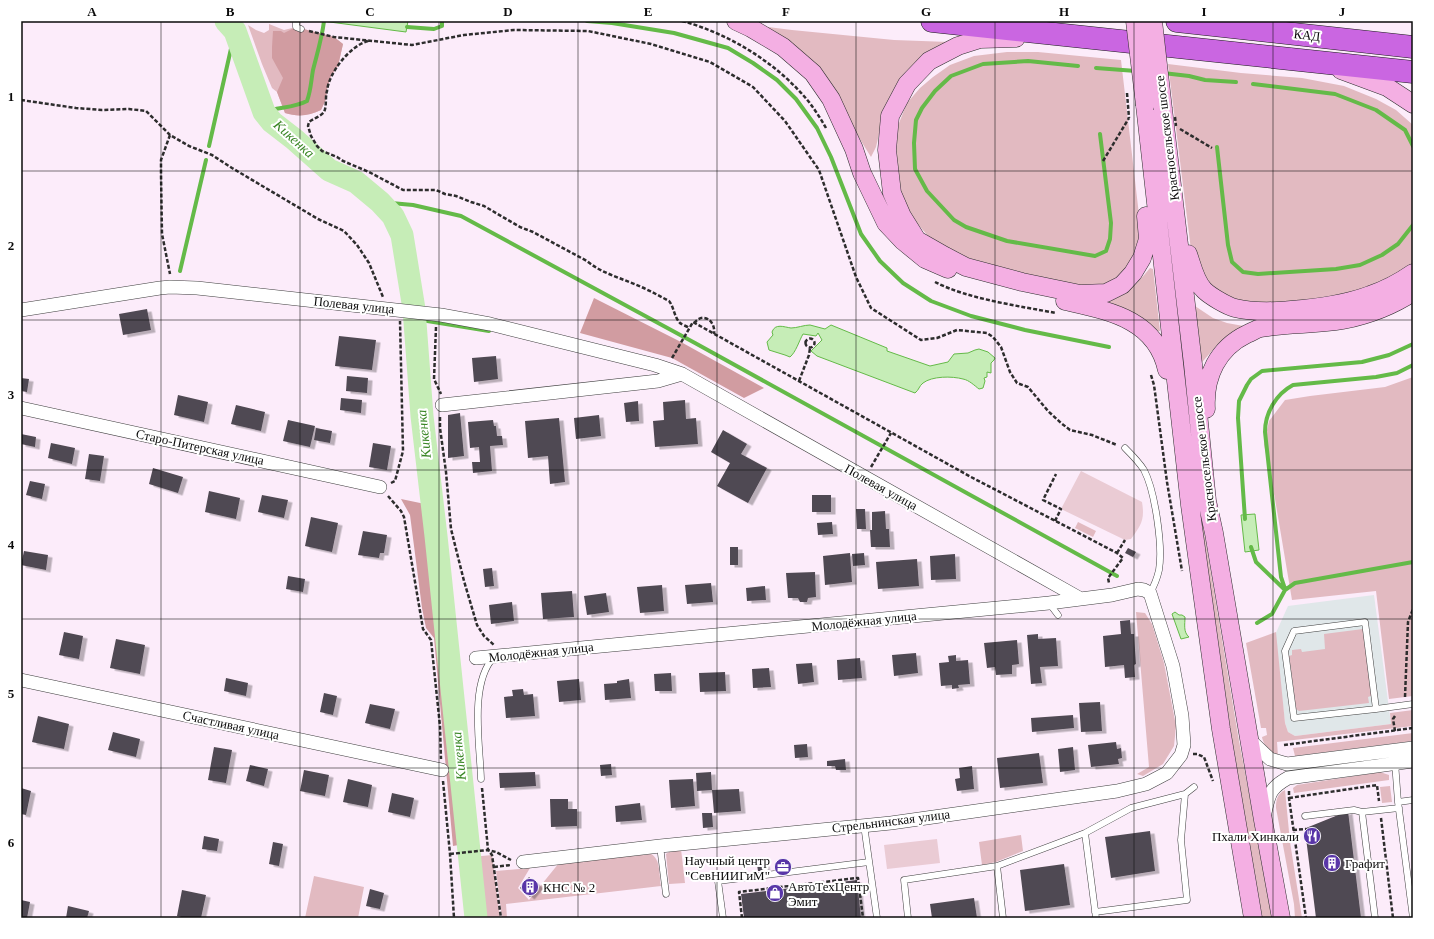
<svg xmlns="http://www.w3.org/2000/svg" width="1434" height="939" font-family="Georgia,serif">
<defs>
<filter id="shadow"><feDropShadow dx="4.5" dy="2.5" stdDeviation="0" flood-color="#0004"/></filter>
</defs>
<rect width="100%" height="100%" fill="#fcecfa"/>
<path fill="#e0e7e9" d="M1374 595 1391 724 1295 736 1288 732 1285 723 1275 635 1288 606Z"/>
<path fill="#e2bac1" d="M269 24 284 30 296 27 334 37 343 44 338 66 331 76 327 89 326 99 321 110C309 116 298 117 285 113L277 92 272 88 262 64 248 25 256 30 264 33 269 30Z
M753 25 792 30 894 40 949 42 884 112 876 147 871 157 843 112Z
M1007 52H1038L1121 60 1141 232 1134 261 1114 282 1094 287 1079 286 1045 279 961 257 928 236 910 215 897 184 895 133 907 103 920 88 933 77 950 65 974 56Z
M1168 64 1241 73 1302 78 1344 86 1376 99 1396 110 1413 125V266L1372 292 1305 303H1237L1205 281 1191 250Z
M1150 268 1153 269 1160 331 1155 332 1103 303C1125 296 1135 286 1150 268Z
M1192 304 1213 318 1227 323 1249 327 1227 337 1218 344 1197 368Z
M411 324 418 325 420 331 425 421 466 800 470 849 468 851 464 857 462 818 409 327Z
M1413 377V696L1389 699 1376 591 1292 600 1275 499 1264 444 1269 421 1285 400 1310 396 1385 387Z
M1191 454 1239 741 1273 918H1262L1232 746Z
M1078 522 1096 531 1093 537 1075 528Z
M1136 612 1145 613 1152 624 1164 663 1176 726 1174 746 1163 764 1143 776 1137 774 1149 767Z
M1363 629 1373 695 1368 697 1369 703 1299 711 1296 709 1289 656 1292 655V650L1301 649 1302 652 1325 649 1324 634Z
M1276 632 1285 723 1288 732 1295 736 1391 724 1390 713 1413 710V726L1277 742 1278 756C1270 754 1263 744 1262 737L1267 735 1266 728H1261L1246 643Z
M1413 733V741L1295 756 1293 748Z
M1380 772 1389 775V780L1294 793 1293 788 1297 785Z
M1390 786 1392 802 1382 803 1380 787Z
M1285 790 1290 842 1302 918H1295L1294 904 1276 808C1276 800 1277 794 1285 790Z
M1021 835 1023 851 996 862 982 865 979 842Z
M674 849H681L685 883 669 884 666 854Z
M651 854C661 859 659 876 661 886L506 904 507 918H502L496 871 530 868 518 888 529 900 559 863Z
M492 855 500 918H478L472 857Z
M314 876 364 887 358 918H305Z"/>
<path fill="#d19ca1" d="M296 27 334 37 343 44 338 66 331 76 327 89 326 99 321 110C309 116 298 117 285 113L277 92 283 78 272 58V47L273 31H281L284 33Z
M594 298 681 342 764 388 744 398 672 358 580 333Z
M401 499 425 504 443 632 464 844 453 846 434 638 426 628 422 608 410 515Z"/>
<path fill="#eacbd4" d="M1081 471 1142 502C1145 520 1141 525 1131 539L1125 540 1061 509Z
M937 839 940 863 887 869 884 845Z"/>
<path fill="#c6edb7" stroke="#64ba48" d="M322 21H408L406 32Z
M810 325 825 329 831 325 887 348V351L930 366 948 362 954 354 968 353 975 350 979 349 988 352 995 358 994 360 991 363V373L987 372V377L984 378 985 381 983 388 979 389C975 386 969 380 963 379 952 376 932 376 923 383 919 386 919 390 915 393L817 356 811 351 822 340 818 333 816 336 803 334C799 341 796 352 790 357L785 355 769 350 767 342 773 335 772 332C775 323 784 327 791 328 797 328 804 325 810 325Z
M1255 514 1259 550 1245 552 1241 515Z
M1175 612 1179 615H1182L1185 617C1185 624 1183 632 1189 637L1181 639 1172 614Z"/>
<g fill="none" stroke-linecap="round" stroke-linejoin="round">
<path stroke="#64ba48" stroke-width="4" d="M587 21 612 23 674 33 728 48 753 63 777 80 796 99 817 128 831 157 861 234 880 261 903 283 931 301 971 316 1025 330 1109 347
M407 27 434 29 442 26V21
M1078 66 1028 61 983 64 951 76 935 91 922 108 916 120 914 143 915 169 927 191 954 220 966 227 1007 241 1095 256 1106 251 1110 239 1111 223 1100 134
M1096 68 1136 71
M1163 73 1189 76 1205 80 1236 82
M1253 84 1335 94 1376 110 1405 130 1413 146
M264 112C278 107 294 108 307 101 311 90 311 81 313 70 317 54 322 38 324 21
M209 146 235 31
M1217 147 1228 245 1232 262 1243 272 1258 274 1336 269 1360 265 1382 255 1398 244 1413 225
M380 202 413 205 461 216 695 343 1117 576
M180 271 206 160
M415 319 489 331
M1245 519 1238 418 1239 401 1247 385 1251 379 1262 371 1362 362 1389 355 1413 344
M1251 547 1256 562 1285 590
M1285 589 1281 577 1265 432C1265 413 1276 394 1293 385L1376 377 1397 373 1413 365
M1257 623 1272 614 1285 590 1295 583 1413 562"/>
<path stroke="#c6edb7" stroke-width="23" d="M226 21 235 31 264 112 272 122 294 139 329 170 356 182 380 202 393 216 402 235 414 309 422 416 436 536 476 918"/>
</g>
<path fill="#504952" filter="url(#shadow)" d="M147 309 151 330 123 335 119 314Z
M339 336 376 340 372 370 335 366Z
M496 356 498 379 474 382 472 358Z
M347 376 368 378 367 393 346 391Z
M21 378 29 379 27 392 21 391Z
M178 395 208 402 204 422 174 415Z
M341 398 362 400 361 413 340 410Z
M685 400 686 419 696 418 698 444 655 447 653 421 664 420 663 402Z
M638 401 639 421 626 422 624 403Z
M236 405 265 412 261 431 231 424Z
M460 413 464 456 448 458V415Z
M599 415 601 436 576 439 574 418Z
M559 418 565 482 550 484 548 456 528 458 525 421Z
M288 420 315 426 310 447 283 441Z
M493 420 494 426H496L497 436H502L503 445 490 446 492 471 473 473 472 462H480L479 447 470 448 468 422Z
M316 428 332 431 330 443 314 440Z
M723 430 747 444 741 454 767 468 748 503 717 486 730 463 711 452Z
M21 434 36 437 35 447 21 444Z
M51 443 75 448 72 464 48 458Z
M373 443 391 446 387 470 369 467Z
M89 454 104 456 100 481 85 479Z
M153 468 183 477 178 493 149 484Z
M30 481 45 484 42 499 26 495Z
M209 491 240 498 236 519 205 512Z
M262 495 288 500 284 518 258 512Z
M812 495H831V512H812Z
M856 509H865L866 529H857Z
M885 511 886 529H889L890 547H871L870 530H872V512Z
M311 517 338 523 332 552 305 546Z
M832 522 833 534 818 535 817 523Z
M363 531 387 535 384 553H380L379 558 358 555Z
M730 547H738V565H730Z
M1128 548 1136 552 1133 557 1125 553Z
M24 551 48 555 46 570 21 565Z
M850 553 852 582 825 585 823 556Z
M864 553 865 565 853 566 852 554Z
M955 554 956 579 931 580 930 556Z
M917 559 919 586 878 589 876 562Z
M492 568 494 586 485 587 483 569Z
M815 572 816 597 808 598 807 602H800L798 598H788L786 573Z
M288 576 305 579 303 592 286 589Z
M711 583 713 602 687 604 685 585Z
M662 585 664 611 640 613 637 587Z
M765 586 766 600 747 601 746 588Z
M572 591 574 617 543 619 541 593Z
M606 593 609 612 587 615 584 596Z
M512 602 514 621 491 624 489 605Z
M1130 620 1131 634H1134L1136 664 1134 665 1135 677 1125 678 1124 665 1105 667 1103 636 1121 634 1120 621Z
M64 632 83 636 79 659 59 655Z
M1038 634V639L1056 638 1058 666 1040 667 1042 683 1031 684 1027 635Z
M116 639 145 645 140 674 110 668Z
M1017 640 1019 664 1012 665V674L996 675 995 667 987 668 984 643Z
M916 653 918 673 894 676 892 655Z
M956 655V661L968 660 970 684 958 685 959 688 952 689V685L941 686 939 663 949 662 948 656Z
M860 658 862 678 838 680 837 660Z
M812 663 814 682 798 684 796 664Z
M769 668 771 687 753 688 752 669Z
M725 672 726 691 700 692 699 673Z
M671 673 672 691H655L654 674Z
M226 678 248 683 246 696 224 691Z
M579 679 581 700 559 702 557 681Z
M629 679 631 698 605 700 604 684 617 683V681Z
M523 689 524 695 533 694 535 716 506 718 504 697 513 696 512 690Z
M324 693 337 696 333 715 320 712Z
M1100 702 1102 731 1081 732 1079 703Z
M370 704 395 709 390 729 365 723Z
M1073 715 1074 728 1032 732 1031 718Z
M38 716 69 724 64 749 32 742Z
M113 732 140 739 136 757 108 750Z
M1116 742 1117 749 1121 748 1122 758 1118 759 1119 764 1091 767 1088 745Z
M807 744 808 757 795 758 794 745Z
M214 747 232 750 226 783 208 780Z
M1073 747 1075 770 1060 772 1058 749Z
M1039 753 1043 783 1000 788 997 758Z
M845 759 846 770H836L835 766H827V761Z
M611 764 612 775 601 776 600 765Z
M250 765 268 769 264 786 246 781Z
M972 766 974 789 957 791 955 779 960 778 959 768Z
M304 770 329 775 325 796 300 791Z
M535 772 536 786 500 788 499 773Z
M711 772 712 790 697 791 696 773Z
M348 779 372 785 368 807 343 802Z
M693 779 695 806 671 808 669 780Z
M21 788 31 791 26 815 21 814Z
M739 789 741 811 714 813 712 790Z
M392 793 414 798 410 817 388 812Z
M550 799H568V809H577V826L551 827Z
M640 803 642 820 616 822 615 806Z
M1348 811 1361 918H1316L1305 830 1306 828Z
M702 813H712L713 827 703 828Z
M1150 831 1155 871 1111 878 1105 837Z
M204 836 219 839 217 851 202 849Z
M273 842 283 844 279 866 269 864Z
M765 864 766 871H758L757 865Z
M1064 864 1070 905 1025 911 1020 870Z
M529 877 539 886 530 897 520 888Z
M857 880 861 918H744L741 894Z
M370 889 384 893 380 909 366 906Z
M182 890 206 895 201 918H186L177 916Z
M974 898 977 918H932L930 904Z
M21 900 30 902 27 918H21Z
M68 906 89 911 87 918H66Z"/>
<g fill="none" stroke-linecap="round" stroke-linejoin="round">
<defs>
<path id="service" d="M296 21V27L301 29
M1125 448C1132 455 1139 462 1144 470 1155 491 1163 546 1159 570 1157 579 1154 586 1150 593
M1049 603 1058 615
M1376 709 1365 622 1294 631 1285 651 1294 718 1376 709 1413 704
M1395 762 1398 802 1413 918
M481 779C480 745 469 683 494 657
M1398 802 1413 800
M1305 816 1354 810 1362 812
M864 825 877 918
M660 846 666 894
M997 866 1003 918
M1095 912 1187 900 1181 840 1185 794
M723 918 718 881 869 862
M908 918 904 880 997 866 1085 833
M1096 918 1085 833 1131 808 1185 794 1194 787
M1375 918 1362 812 1399 808"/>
<path id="minor" d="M21 310 160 288 170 287 197 288 441 315 490 324 655 365 682 374 1081 599
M442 405 658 381 682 374
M21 408 380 487
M476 658 1049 603 1112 595 1138 589 1144 590 1150 593 1173 666 1182 716 1184 745 1181 755 1167 773 1146 784 1117 791 891 823 660 846 523 862
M21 680 442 770
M1250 740 1270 759 1287 764 1413 748
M1264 817C1269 796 1268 789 1288 778L1413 761"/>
<path id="secondary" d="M736 21 751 28 783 47 813 73 831 99 854 149 862 173 886 223 903 241 925 259 948 269
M1016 38 980 39 958 46 929 61 907 84 890 116 887 150 892 193 902 216 917 240 945 256 966 267 1022 282 1080 294 1106 293 1122 285 1133 273 1142 258 1148 239 1146 216
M1341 70 1387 87 1413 104
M1145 105 1190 505 1221 729 1253 918
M1163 109 1193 364 1207 501 1214 533 1263 820 1281 918
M1188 254C1192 265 1195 281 1204 290 1210 296 1227 306 1235 308 1267 316 1339 307 1370 295 1385 290 1400 282 1413 273
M1065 301C1109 311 1156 319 1167 370
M1206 409C1204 376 1218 348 1247 334 1252 332 1256 329 1261 328 1288 323 1316 325 1343 320 1368 315 1392 306 1413 292"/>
<path id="motorway" d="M932 21 1413 72
M1177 21 1413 47"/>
</defs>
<use href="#service" stroke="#3e3e3e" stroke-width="7"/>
<use href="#minor" stroke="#3e3e3e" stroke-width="14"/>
<use href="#secondary" stroke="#2d2d2d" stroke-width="19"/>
<use href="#motorway" stroke="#1c1c1c" stroke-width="23"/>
<path stroke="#2d2d2d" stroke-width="2.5" stroke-dasharray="4 2" stroke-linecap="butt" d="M682 21C730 34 777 63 809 102 815 110 821 119 826 128
M309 31 334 37 412 45 464 35 514 30 588 31 651 44 710 62 753 87 785 121 819 170 856 277 871 308 921 340 937 338 957 330 987 333 993 337 1001 347 1010 372 1017 383 1028 387 1048 411 1061 423 1070 430 1092 435 1117 445
M368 41C350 46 329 72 327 91 325 97 327 106 324 112 321 116 313 119 309 122L308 126 311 136 317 146 322 151 337 157 343 161 369 172 403 190H436L445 194 456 196 471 202 484 206 520 227 533 232 587 261C600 272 615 276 629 282 643 287 656 294 669 301 674 307 674 317 680 323 682 325 687 326 689 328
M21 100 76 108 102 110 129 109 146 111 170 135 189 146 212 155 232 168 318 219 344 231 357 245 369 263 383 297
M1180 129 1212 148
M170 135 161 160V174L162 234 170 274
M1103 161 1129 118
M935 282C968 299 1019 306 1056 313
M694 323C704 311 716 322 714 334
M436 327 434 379 441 394
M805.5 343a4.5 4.5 0 1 1 9 0a4.5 4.5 0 1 1-9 0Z
M672 358 693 322 971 477 1117 553 1123 558 1108 578 1109 583
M1151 375 1154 385 1167 482 1182 571
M799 381 809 355 810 348
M440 417V428L446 472 451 529 464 581 477 625 484 636 494 645
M871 467 891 433
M391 483 395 481 403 451 400 321
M388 496 401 511 404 517 423 629 431 640 440 726 441 759
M1055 521 1061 509 1043 500 1056 474
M1117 553 1125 540
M1405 697 1408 622 1413 609
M1395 716 1393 719 1395 731
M1284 745 1413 728
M1193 754H1197L1204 757 1213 781
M443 781 450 854 454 918
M482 788 487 839 488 850 492 855 501 918
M1289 791V798L1306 918
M1289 798 1377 785 1379 801
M1381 818 1393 918
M1293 830 1306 829
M450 854 488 850 496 852 511 860
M494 867 511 865
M742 918 739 892 857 878H858L863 918"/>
<use href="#service" stroke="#fff" stroke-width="6"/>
<use href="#minor" stroke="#fff" stroke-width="13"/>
<use href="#secondary" stroke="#f4afe3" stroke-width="18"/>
<use href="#motorway" stroke="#ca66e1" stroke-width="22"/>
<defs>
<path id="secondary-bridge" d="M1135 21 1145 105
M1153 21 1163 109"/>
</defs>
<use href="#secondary-bridge" stroke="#2d2d2d" stroke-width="19" stroke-linecap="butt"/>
<path stroke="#2d2d2d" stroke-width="2.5" stroke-dasharray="4 2" stroke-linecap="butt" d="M1127 93 1129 118
M1175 117 1176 126"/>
<use href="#secondary-bridge" stroke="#f4afe3" stroke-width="18"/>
</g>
<path fill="none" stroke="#0b0b0b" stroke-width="1" stroke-opacity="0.55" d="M161 21V918M300 21V918M439 21V918M578 21V918M717 21V918M856 21V918M995 21V918M1134 21V918M1273 21V918M21 171H1413M21 320H1413M21 470H1413M21 619H1413M21 768H1413"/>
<defs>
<symbol id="restaurant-disc" viewBox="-11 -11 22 22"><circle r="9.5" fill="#5936a8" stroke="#fff"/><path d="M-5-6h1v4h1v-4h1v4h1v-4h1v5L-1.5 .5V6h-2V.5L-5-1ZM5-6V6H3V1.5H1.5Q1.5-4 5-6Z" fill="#fff"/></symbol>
<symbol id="building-disc" viewBox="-11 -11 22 22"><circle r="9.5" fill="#5936a8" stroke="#fff"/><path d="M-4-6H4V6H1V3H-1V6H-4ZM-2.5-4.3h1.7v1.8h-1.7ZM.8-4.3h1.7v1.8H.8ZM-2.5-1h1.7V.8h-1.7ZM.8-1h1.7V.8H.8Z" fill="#fff"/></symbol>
<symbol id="office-disc" viewBox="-11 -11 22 22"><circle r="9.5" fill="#5936a8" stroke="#fff"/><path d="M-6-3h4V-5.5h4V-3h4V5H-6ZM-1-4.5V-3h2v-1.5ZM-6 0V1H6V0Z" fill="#fff"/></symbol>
<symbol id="shop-disc" viewBox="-11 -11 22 22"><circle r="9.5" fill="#5936a8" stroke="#fff"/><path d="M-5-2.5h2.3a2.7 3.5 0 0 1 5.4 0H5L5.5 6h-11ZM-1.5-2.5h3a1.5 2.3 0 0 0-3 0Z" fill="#fff"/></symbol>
</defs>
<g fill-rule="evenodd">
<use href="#restaurant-disc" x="1302" y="826" width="20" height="20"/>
<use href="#building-disc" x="1322" y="853" width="20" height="20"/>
<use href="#office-disc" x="773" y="857" width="20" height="20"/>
<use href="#building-disc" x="520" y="877" width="20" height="20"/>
<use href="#shop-disc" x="765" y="883" width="20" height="20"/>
</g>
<g text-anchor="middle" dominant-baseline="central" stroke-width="4" stroke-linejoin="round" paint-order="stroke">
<g font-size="13" fill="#0b0b0b" stroke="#fff">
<text transform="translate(1307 35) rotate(6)">КАД</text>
<text transform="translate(1167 138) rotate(-97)">Красносельское шоссе</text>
<text transform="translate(354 305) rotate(6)">Полевая улица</text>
<text transform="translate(200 447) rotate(12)">Старо-Питерская улица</text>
<text transform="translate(1204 459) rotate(-97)">Красносельское шоссе</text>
<text transform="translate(881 487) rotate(29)">Полевая улица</text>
<text transform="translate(864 621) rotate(-6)">Молодёжная улица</text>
<text transform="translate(541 652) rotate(-6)">Молодёжная улица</text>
<text transform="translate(231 725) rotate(12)">Счастливая улица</text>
<text transform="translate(891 821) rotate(-7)">Стрельнинская улица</text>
</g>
<g font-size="13" fill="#0b0b0b" stroke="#fff" text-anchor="start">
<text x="1299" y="836" text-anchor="end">Пхали Хинкали</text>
<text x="770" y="860" text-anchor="end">Научный центр<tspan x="770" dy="15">"СевНИИГиМ"</tspan></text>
<text x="1345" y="863">Графит</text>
<text x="788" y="886">АвтоТехЦентр<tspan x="788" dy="15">Эмит</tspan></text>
<text x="543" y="887">КНС № 2</text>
</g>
<g font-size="14" font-style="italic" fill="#398625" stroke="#fff">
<text transform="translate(294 139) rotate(42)">Кикенка</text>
<text transform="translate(424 434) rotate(-96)">Кикенка</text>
<text transform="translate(459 756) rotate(-96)">Кикенка</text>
</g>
</g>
<rect width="1434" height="939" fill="none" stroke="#ffffff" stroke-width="44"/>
<rect x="22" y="22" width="1390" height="895" fill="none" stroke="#0b0b0b" stroke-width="1.5"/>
<g font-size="13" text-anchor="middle" font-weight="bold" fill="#0b0b0b">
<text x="92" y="16">A</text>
<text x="230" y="16">B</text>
<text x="370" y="16">C</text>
<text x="508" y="16">D</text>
<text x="648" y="16">E</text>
<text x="786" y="16">F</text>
<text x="926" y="16">G</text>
<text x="1064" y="16">H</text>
<text x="1204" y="16">I</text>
<text x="1342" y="16">J</text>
<text x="11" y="101">1</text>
<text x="11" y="250">2</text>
<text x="11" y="399">3</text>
<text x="11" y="549">4</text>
<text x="11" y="698">5</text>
<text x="11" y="847">6</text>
</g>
</svg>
